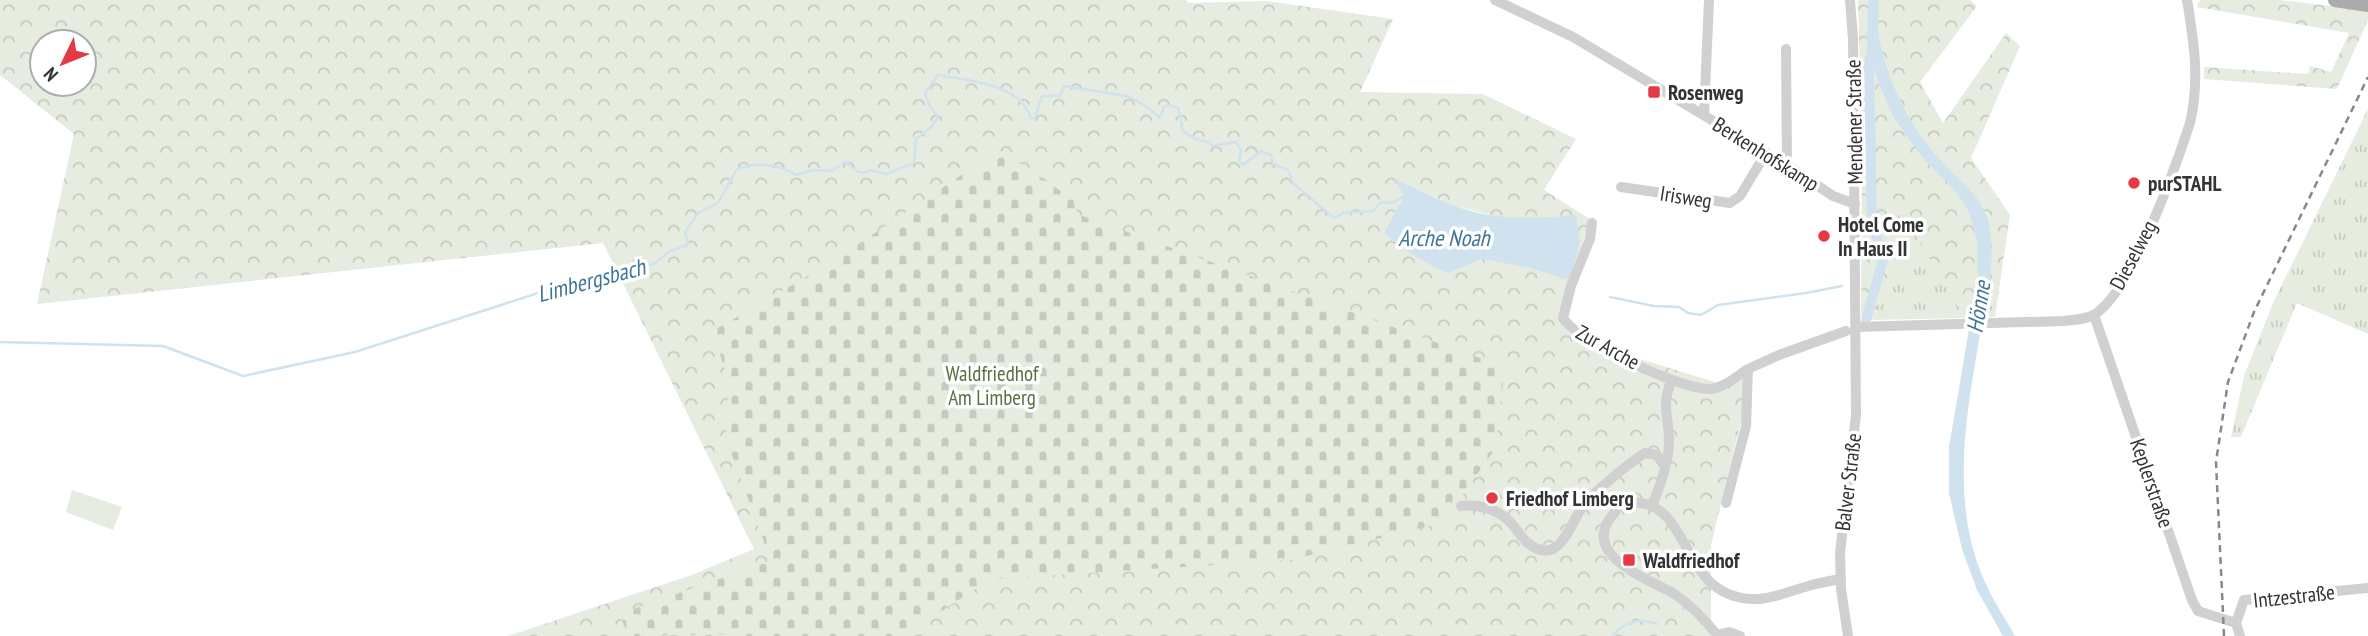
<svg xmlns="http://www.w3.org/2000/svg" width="2368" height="636" font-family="'PT Sans Narrow',sans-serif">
<defs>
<pattern id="grass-tufts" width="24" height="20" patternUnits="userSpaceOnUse" patternTransform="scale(1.75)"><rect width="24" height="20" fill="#e6ecdf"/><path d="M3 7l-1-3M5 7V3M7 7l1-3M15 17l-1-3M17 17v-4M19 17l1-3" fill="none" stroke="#c6cbc0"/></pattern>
<pattern id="forest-crowns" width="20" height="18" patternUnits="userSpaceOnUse" patternTransform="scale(1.75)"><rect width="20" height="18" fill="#e6ecdf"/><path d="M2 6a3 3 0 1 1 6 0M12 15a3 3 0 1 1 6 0" fill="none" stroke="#c6cbc0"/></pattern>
<pattern id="cemetery-stones" width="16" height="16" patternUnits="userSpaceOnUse" patternTransform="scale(1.75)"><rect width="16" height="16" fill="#e6ecdf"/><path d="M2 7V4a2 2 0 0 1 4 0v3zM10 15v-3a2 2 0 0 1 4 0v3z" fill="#c6cbc0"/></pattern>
</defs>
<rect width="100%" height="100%" fill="#fff"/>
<path fill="url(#grass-tufts)" d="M2368 109V334L2297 303 2241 437H2231L2244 376 2273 303Z
M1880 175 1965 318 1872 320 1891 275 1889 217Z"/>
<path fill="url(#forest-crowns)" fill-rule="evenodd" d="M0 0H1186L1189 3 1267 1 1393 19 1360 92 1483 94 1576 139 1544 190 1590 219 1560 320 1621 353 1718 383 1744 378V409L1711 545V636H508L692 575 754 549 603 243 37 304 74 134 0 75ZM42 42H84V84H42ZM1395 179 1455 206 1498 217 1535 219 1569 279 1528 266 1482 259 1449 273 1384 233 1404 196Z
M1858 0H1970L1977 6 1920 82 1943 123 2006 33 2020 46 1971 158 2010 215 1995 317 1965 318 1881 178 1889 217 1891 275 1872 320 1861 315 1862 161Z
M2200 0H2280L2348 8 2368 0V20L2337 89 2204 79V67L2308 74 2310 66 2331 72 2349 33 2197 7Z"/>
<path fill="url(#cemetery-stones)" d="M999 150 1073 199 1077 214 1505 367 1495 449 1461 497 1458 519 1291 560 991 579 903 636H740L739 634 629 636 619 614 771 561 726 439 729 384 713 331 830 263Z"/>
<path fill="#e6ecdf" d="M72 490 122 507 113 530 66 512Z"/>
<path fill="#cfe2ee" d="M1868 0H1879C1879 12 1877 25 1879 37 1888 84 1910 128 1943 163 1960 182 1984 197 1989 225 1997 263 1985 304 1979 341 1965 419 1951 505 1984 580 1992 599 2005 618 2015 636H2003L1977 590 1962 549 1949 493V447L1978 276 1977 241 1969 212 1956 192 1923 158 1894 118 1879 84 1867 41Z
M1394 178C1413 187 1433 197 1453 205 1492 221 1534 219 1576 215L1580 242 1570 279 1528 266 1482 259 1449 273C1423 263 1404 250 1384 233L1404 196Z"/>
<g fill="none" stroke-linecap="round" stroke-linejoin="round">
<path stroke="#cfe2ee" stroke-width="2.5" d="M1480 257 1528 266 1569 279
M1610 297 1654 306 1679 307 1688 313 1701 315 1718 305 1806 293 1842 286
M0 342 163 346 243 376 355 352 557 287 624 274 655 263 669 252 688 244 685 232 698 213 718 203 737 169C758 162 777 163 796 175L813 170 832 171 845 162C855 167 857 177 870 170L886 174 914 163 916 139 931 127 938 117 929 105 925 93 938 75C970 81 1019 83 1031 118H1035L1042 96H1060L1064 86 1127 96 1146 106 1160 118 1164 107 1169 105 1178 108 1183 131 1195 139 1209 142 1212 146 1236 142 1241 151 1239 161 1243 165 1261 151 1271 155 1273 164 1288 170 1293 183 1334 218 1343 213 1373 211 1381 202 1392 203 1404 196
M1612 636C1624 623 1639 617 1657 624"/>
<path stroke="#cfe2ee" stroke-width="10" d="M1866 320 1883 259 1872 219 1869 66 1873 42"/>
<path stroke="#d0d0d0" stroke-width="10" d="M1495 0 1573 37 1787 165 1833 196 1855 204
M1786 49 1787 165
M1704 115 1709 0
M1621 187 1730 203 1740 196 1766 153
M1592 223 1590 239 1571 286 1563 318C1577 341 1682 390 1709 389 1723 389 1737 376 1748 369
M2094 315 2192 600 2198 611 2236 623
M1856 327 2063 321C2073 320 2086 320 2095 314 2132 291 2176 166 2190 123 2200 81 2194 42 2187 0
M1726 503 1746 426 1748 369 1779 355 1846 331
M1461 506C1479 504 1498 509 1510 522 1517 529 1521 537 1528 543 1560 569 1570 522 1584 505 1599 487 1621 470 1640 456L1645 453 1657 455 1665 467
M1652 506C1660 485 1669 463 1669 441 1669 415 1661 408 1671 381
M2236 623 2244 600 2368 588
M2236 623 2240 636
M1717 635 1729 632 1740 636
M1718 636C1706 621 1692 606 1676 595 1650 579 1577 556 1614 513 1621 504 1632 501 1642 503 1693 512 1682 601 1758 599 1775 598 1790 591 1805 587 1817 583 1829 581 1841 579
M1848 636 1841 589 1840 553 1856 415 1853 39 1850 0"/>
<path stroke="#ababab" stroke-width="14" d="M2335 0 2368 5"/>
<path stroke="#888" stroke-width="2.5" stroke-dasharray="7 5" stroke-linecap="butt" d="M2224 636 2216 462 2228 382 2254 312 2368 77"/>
</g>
<g fill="#e63946" stroke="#fff" stroke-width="2.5">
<rect x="1647" y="85" width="14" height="14" rx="3.5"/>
<circle cx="2134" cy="183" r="7"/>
<circle cx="1824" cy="236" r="7"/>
<circle cx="1492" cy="498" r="7"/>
<rect x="1622" y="553" width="14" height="14" rx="3.5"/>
</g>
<g text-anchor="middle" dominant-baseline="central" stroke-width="7" stroke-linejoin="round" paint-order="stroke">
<g font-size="21" font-weight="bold" fill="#333" stroke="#fff" text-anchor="start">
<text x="1668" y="92">Rosenweg</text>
<text x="2148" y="183">purSTAHL</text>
<text x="1838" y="224">Hotel Come<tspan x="1838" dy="24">In Haus II</tspan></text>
<text x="1506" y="498">Friedhof Limberg</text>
<text x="1643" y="560">Waldfriedhof</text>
</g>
<g font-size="21" fill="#333" stroke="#fff">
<text transform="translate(1854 122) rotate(-91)">Mendener Straße</text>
<text transform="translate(1766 154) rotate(32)">Berkenhofskamp</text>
<text transform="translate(1686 197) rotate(9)">Irisweg</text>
<text transform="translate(2133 255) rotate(-62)">Dieselweg</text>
<text transform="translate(1608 347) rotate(29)">Zur Arche</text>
<text transform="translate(1848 482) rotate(-83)">Balver Straße</text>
<text transform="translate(2152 483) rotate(71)">Keplerstraße</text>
<text transform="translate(2294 596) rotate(-6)">Intzestraße</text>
</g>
<g font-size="21" fill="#56703f" stroke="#fff">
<text x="992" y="373">Waldfriedhof<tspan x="992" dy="24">Am Limberg</tspan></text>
</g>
<g font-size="23" font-style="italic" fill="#3f7597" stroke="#fff">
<text x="1444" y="237">Arche Noah</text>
<text transform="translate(591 280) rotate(-15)">Limbergsbach</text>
<text transform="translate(1978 307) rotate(-81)">Hönne</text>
</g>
</g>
<g transform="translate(63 63) rotate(227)"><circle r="33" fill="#ffffff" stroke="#adadad" stroke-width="2"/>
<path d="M0-5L12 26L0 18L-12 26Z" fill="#e63946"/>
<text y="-10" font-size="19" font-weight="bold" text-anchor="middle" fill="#333333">N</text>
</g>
</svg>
